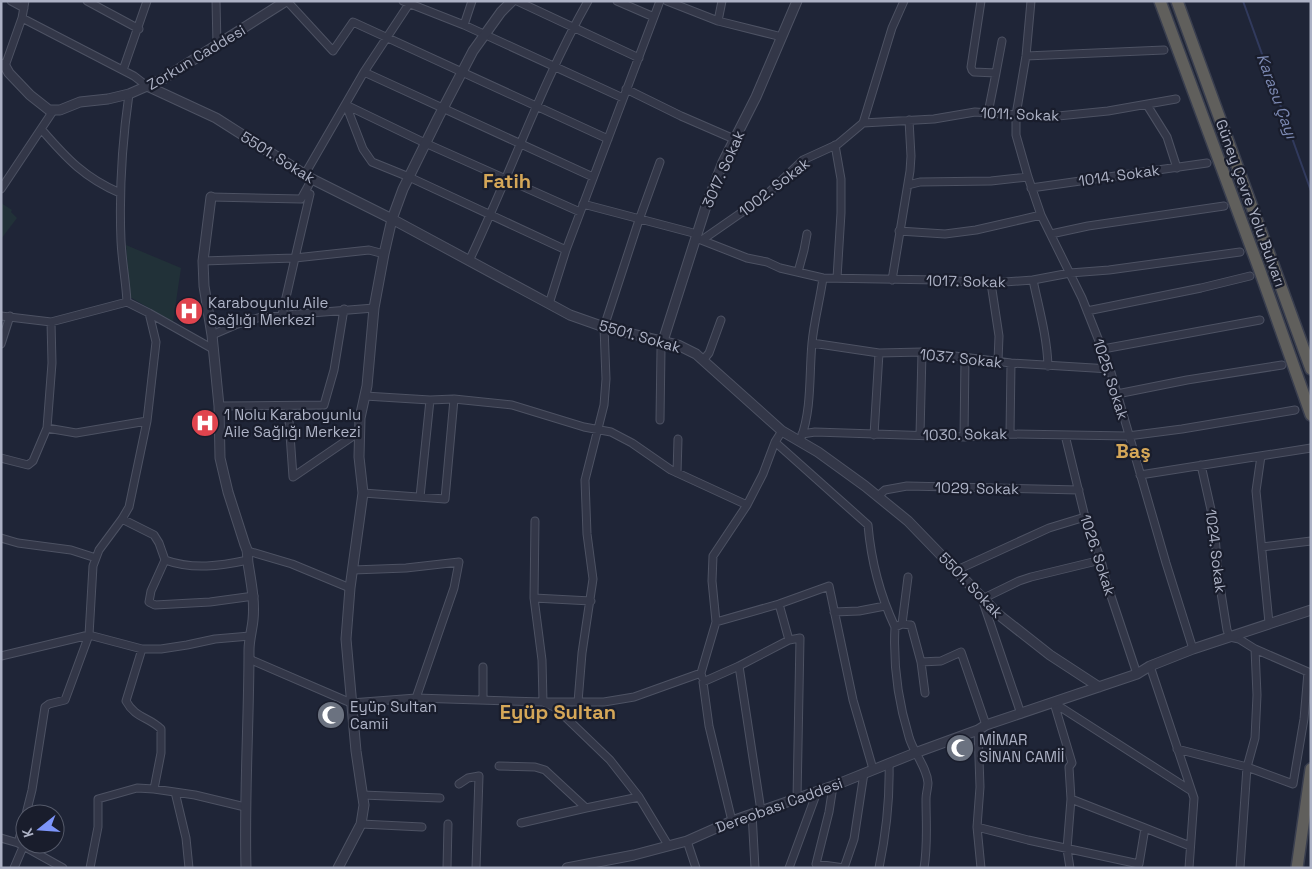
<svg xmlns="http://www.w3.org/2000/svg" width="1312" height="869" font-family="'Space Grotesk',sans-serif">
<rect width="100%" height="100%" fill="#1f2537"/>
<path fill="#213138" d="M1 203 12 210 11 212 17 218 1 239Z
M126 245 181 268 173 322 130 297Z"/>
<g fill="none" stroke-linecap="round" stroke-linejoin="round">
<path stroke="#313a5d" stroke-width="2" d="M1243 1 1311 191"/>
<defs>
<path id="minor" d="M11 1 24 8
M87 1 139 29
M216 1 217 45
M287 1 333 51 353 22 608 139
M403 1 464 25 623 98
M517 1 639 58
M617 1 654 17
M667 1 718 21 782 37
M981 1 971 67 972 70 974 72 996 73 988 113
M1031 1 1026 56 1016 115V135L1028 177 1041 215 1082 298 1110 369 1166 563 1193 649
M22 18 134 76 147 86
M718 21 722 1
M464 25 472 1
M1026 56 1164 50
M5 66 22 18 25 1
M123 70 147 1
M364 72 593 177
M996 73 1002 41
M626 89 681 116 734 139
M129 94C122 143 119 192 121 241 122 262 126 282 127 302L149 313
M346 105 363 149 372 162 409 177 566 250
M346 105 425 143 580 212
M1147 105 1167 137 1177 168
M863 123 934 119 975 112 1048 117 1108 111 1176 99
M42 130C67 159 85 178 120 193
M835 145 841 179V213L837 278
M305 174 364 72 409 4
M908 185 920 182 991 181 1028 177
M1031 188 1207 163
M1 189 53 111
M211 197 301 199 312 179
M583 204 697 234
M899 231 945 234 976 230 1041 215
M1051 234 1088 226 1224 206
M696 238 747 258 767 262 780 268 823 278 939 280 991 283 1033 280 1070 273 1109 270 1240 252
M702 240 764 197 803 160 838 144 863 123 892 28 904 1
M203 261 295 258 310 194 305 192
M469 261C510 175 541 84 588 1
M798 272 804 250 807 234
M892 280 910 171 911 156 909 120
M1033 280C1039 309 1047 336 1048 366
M991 283 999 336 998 361
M549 304 566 250 660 1
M1087 311 1201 288 1250 276
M282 315 295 258 369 250 384 254
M1 316 51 322 127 302
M212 335 235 325 261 317 374 308
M812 343 879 353 922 352 1011 363 1110 369
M1 344 10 316
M1103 349 1260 320
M704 359 709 353 721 320
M1117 394 1187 380 1282 365
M365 396 430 400 454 399 512 405 584 427 611 432 632 443 671 470 747 505
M219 406 324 405 334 370 344 309
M288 406 293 477 359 432
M660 420 661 349 663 341
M47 428 52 363 51 322
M802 434 815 432 964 437 1010 434 1128 436 1182 429 1295 410
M1010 434 1011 363
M874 435 879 353
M920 435 922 352
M1065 435 1085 517 1101 560 1106 581 1137 674
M964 437 965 358
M801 438C812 408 809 374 812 343 814 321 820 300 823 278
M775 442 868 525C871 560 880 595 895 627
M1261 456 1256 491 1269 623
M1 458 28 465 33 461 47 428 76 433 147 421
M677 473 678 439
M1140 475 1311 448
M363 493 445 499 454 399
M878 496 885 490 907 486 1079 490
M420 497 430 400
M122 519 154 535 159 543 165 560C193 570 220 566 248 560
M1 538 18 543 71 550 96 558
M1262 547 1311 541
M248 551 292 564 350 588
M165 560 151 591 149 602 155 605 210 602 254 596
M353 570 406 568 459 562 454 588 416 698
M957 570 1049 528 1085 517
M908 577 902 624 895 627C893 664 898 701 909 737 913 752 927 767 928 783 928 788 926 793 926 799 926 822 928 845 924 868
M534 598 535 521
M591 601 534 598 542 660 543 702 556 708 610 760 639 797 668 845
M779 604 789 640
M834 612 859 611 885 606
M716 622 779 604 829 586 853 700 873 769
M902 624 911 625 921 662 941 661 961 652 986 725
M142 649 126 701C135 718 149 717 161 729V753L154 789
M1 656 89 635 142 649H161L187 645 215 639 250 636
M249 659 351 703 416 698 543 702H604L634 697 701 673
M921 662 925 693
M739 666 761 811
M1150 666 1194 798 1189 868
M702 677 701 673 716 622 712 581 713 556 747 505 763 474 775 442 782 431
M483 700V667
M578 702 582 653 593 579 587 534 585 480 604 405 606 379 604 327 639 220 660 162
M1054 703 1072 763 1069 767 1071 799 1067 849 1070 868
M1054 703 1190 790
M1021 714 982 599 1019 581 1031 577 1101 560
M978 730 980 787 977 827 981 868
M1177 749 1247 767 1293 784 1304 719 1308 672 1255 649 1239 639 1230 637 1227 630 1218 574 1214 523 1201 465
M499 766 535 767 545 770 586 808 639 797
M459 784 468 778 479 776 476 868
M833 786 829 812 816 864 844 868
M175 792 186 838 189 868
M362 795 440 798
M1071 799 1145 828
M752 813 755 868
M26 814 32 790 45 707 49 704 65 700 68 692 89 635 93 566 99 550 122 519 129 507 147 421 156 342 149 313 213 349
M732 821 709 726 703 682 739 666 789 640 800 638 797 799
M521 823 586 808
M361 824 422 827
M977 827 1028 840 1139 864 1145 828 1190 846
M1 838 18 843 63 868
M687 841 696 868
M18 843 25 817
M14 868 23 847
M90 868 98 827V799L137 788 154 789 195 795 245 807
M447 868 448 824
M789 868 817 792
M844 868 854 839 864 773
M879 868C886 834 890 798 889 763
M1240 868 1247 767 1255 738 1257 695 1255 649"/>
<path id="tertiary" d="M1 64 5 66 9 73 30 95 49 110H60L80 102 108 99 129 94 163 79 286 1
M147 86 216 118 312 179 392 219 570 315 604 327 678 345 696 354 782 431 818 452 865 486 908 521 999 615 1050 655 1099 687
M211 197 203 261 204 286 212 335 219 406 220 458 228 492 245 545C249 552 247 556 248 563 251 582 255 601 253 620 252 630 249 640 249 650 249 723 244 795 246 868
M663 341 706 206 723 162 756 97 797 1
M338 868 361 824 364 805 356 751 346 639 350 588 363 493 359 457 360 418 367 386 374 308 384 254 392 219 403 189 438 118 473 51 501 12 512 1
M567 868 634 855 687 841 732 821 833 786 915 753 978 730 986 725 1137 674 1150 666 1193 649 1311 610"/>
<path id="trunk" d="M1160 1 1260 271 1311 415
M1177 1 1311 369
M1297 868 1311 769"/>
</defs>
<use href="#minor" stroke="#4d5263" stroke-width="9"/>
<use href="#tertiary" stroke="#4d5263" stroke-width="11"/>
<use href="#trunk" stroke="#3a3f4f" stroke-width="14"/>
<use href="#minor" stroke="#333748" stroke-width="7"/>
<use href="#tertiary" stroke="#333748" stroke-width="9"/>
<use href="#trunk" stroke="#605f5c" stroke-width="11"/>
</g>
<defs>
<symbol id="hospital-disc" viewBox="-11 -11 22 22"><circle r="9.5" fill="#e0444e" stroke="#191d2c"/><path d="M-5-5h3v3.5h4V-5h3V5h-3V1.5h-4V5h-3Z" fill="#fff"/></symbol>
<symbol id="mosque-disc" viewBox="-11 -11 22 22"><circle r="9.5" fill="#6b7280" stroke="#191d2c"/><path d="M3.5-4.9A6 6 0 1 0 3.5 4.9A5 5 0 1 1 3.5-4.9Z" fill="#fff"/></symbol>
</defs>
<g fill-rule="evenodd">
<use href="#hospital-disc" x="173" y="295" width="32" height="32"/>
<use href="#hospital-disc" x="189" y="407" width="32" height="32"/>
<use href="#mosque-disc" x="315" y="699" width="32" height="32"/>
<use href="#mosque-disc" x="944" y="732" width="32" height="32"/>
</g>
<g text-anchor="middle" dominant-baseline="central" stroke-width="4.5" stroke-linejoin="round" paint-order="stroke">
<g font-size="15" fill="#adb2c5" stroke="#191d2c">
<text transform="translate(196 57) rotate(-31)">Zorkun Caddesi</text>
<text transform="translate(1020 114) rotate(2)">1011. Sokak</text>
<text transform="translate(278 157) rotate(32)">5501. Sokak</text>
<text transform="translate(723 169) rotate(-66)">3017. Sokak</text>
<text transform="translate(1119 175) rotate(-8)">1014. Sokak</text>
<text transform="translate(774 187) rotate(-38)">1002. Sokak</text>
<text transform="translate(1251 203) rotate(70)">Güney Çevre Yolu Bulvarı</text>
<text transform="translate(966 281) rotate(1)">1017. Sokak</text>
<text transform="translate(640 336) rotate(16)">5501. Sokak</text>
<text transform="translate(961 358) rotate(6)">1037. Sokak</text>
<text transform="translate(1111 379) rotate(72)">1025. Sokak</text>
<text transform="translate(965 434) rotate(-1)">1030. Sokak</text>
<text transform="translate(977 488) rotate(1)">1029. Sokak</text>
<text transform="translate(1216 551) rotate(83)">1024. Sokak</text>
<text transform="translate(1098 555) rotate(72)">1026. Sokak</text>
<text transform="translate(971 585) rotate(46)">5501. Sokak</text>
<text transform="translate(779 805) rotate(-20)">Dereobası Caddesi</text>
</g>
<g font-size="15" fill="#adb2c5" stroke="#191d2c" text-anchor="start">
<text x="208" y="302">Karaboyunlu Aile<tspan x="208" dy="17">Sağlığı Merkezi</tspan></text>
<text x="224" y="414">1 Nolu Karaboyunlu<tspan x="224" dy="17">Aile Sağlığı Merkezi</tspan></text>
<text x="350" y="706">Eyüp Sultan<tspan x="350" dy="17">Camii</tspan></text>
<text x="979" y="739">MİMAR<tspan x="979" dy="17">SİNAN CAMİİ</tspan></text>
</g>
<g font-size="16" font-style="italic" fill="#7c89b2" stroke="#191d2c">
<text transform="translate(1277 96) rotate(70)">Karasu Çayı</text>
</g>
<g font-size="20" font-weight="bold" fill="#d5a758" stroke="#191d2c">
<text x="507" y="181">Fatih</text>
<text x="1133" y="451">Baş</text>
<text x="558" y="712">Eyüp Sultan</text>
</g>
</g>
<rect width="1312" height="869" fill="none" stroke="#adb2c5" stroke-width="5"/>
<g transform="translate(40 829) rotate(253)"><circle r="24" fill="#191d2c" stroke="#545969"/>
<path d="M0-4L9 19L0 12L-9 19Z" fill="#7d95fa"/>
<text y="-8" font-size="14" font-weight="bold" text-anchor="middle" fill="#adb2c5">K</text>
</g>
</svg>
